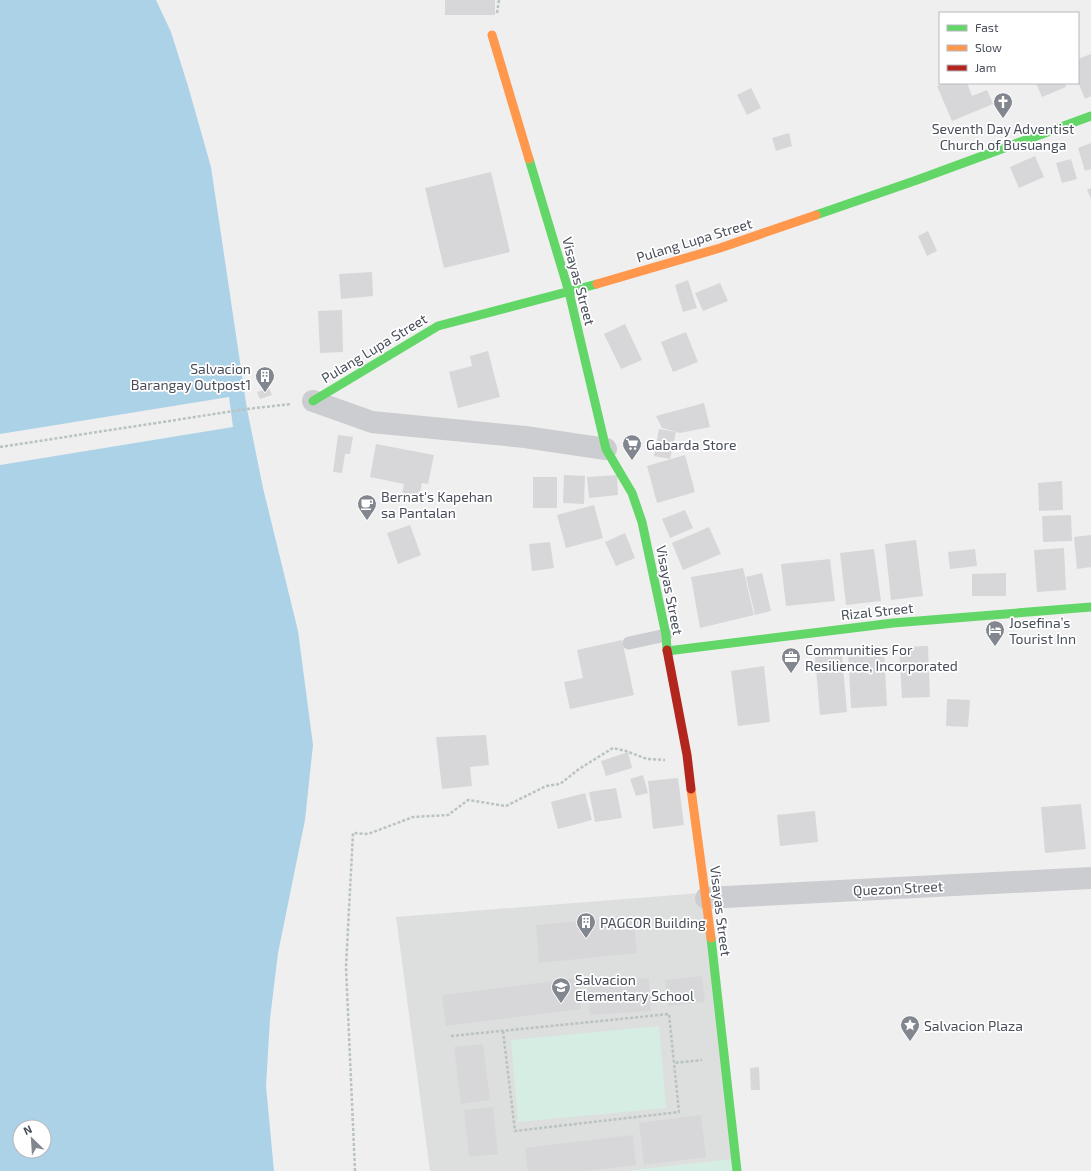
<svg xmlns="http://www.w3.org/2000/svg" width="1091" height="1171" font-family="'Exo 2',sans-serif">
<rect width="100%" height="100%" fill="#efefef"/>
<path fill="#dddede" d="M701 893 736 1171H430L396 917Z"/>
<path fill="#d5ede2" d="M659 1026 666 1108 518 1122 511 1040Z
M732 1159 733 1171H624Z"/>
<path fill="#acd2e7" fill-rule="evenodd" d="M0 0H156L171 32 188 86 211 167 247 409 263 488 298 631 313 745 305 820 278 953 270 1019 266 1086 274 1171H0ZM20 1127H44V1151H20Z"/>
<path fill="#efefef" d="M229 397 233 427 0 465V434Z"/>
<path fill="#d7d7d9" d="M445 0H495V15H445Z
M1091 54V96L1085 99 1078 82V59Z
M945 83H967L972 96 987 90 993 104 952 121 937 86Z
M1036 83H1065L1066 87 1042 97Z
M751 88 761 108 747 115 737 95Z
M789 133 792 146 776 151 772 138Z
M1091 143V169L1085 171 1078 148Z
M1035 156 1044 177 1019 188 1010 167Z
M1071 159 1077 179 1062 183 1056 163Z
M491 172 510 252 444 268 425 188Z
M1091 188V199L1087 190Z
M928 231 937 251 927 256 918 236Z
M372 272 373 296 341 299 339 274Z
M688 280 697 308 683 312 675 285Z
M720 283 728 301 703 311 695 293Z
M342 310 343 352 320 353 318 311Z
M625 324 642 360 621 369 604 334Z
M686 332 698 362 673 372 661 342Z
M488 351 500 397 458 408 449 372 472 366 470 356Z
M269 388 272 395 260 399 257 392Z
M704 403 710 427 680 433 662 428 656 416Z
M659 429 676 432 670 459 654 456Z
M338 435 353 437 350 454H345L342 473 333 472Z
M376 444 434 455 428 484 422 483 419 499 402 495 404 484 370 477Z
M685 455 695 492 657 503 647 466Z
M564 475 585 476 584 504 563 503Z
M617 475 618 495 589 498 587 477Z
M533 477H557V508H533Z
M1062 481 1063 510 1039 511 1038 483Z
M594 505 603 538 566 548 557 515Z
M685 510 693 528 670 538 662 519Z
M1071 515 1072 541 1043 542 1042 516Z
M410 525 421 555 398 564 387 533Z
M709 527 721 554 683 570 672 543Z
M625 533 635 558 616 566 605 542Z
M1091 535V567L1077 569 1074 537Z
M916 540 923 596 891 600 885 544Z
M550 542 554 568 532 571 529 544Z
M1064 548 1066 590 1037 592 1034 550Z
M874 549 881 601 846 605 840 553Z
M975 549 977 566 950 569 948 552Z
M830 559 835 601 786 606 781 564Z
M743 568 754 615 700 628 691 577Z
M762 573 771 611 755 615 746 577Z
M1006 573V596H972V574Z
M622 640 634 695 570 709 564 682 583 678 577 650Z
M928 646 930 697 902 698 899 647Z
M884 650 887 706 851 708 848 652Z
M842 655 847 712 820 715 815 657Z
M764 666 770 722 738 726 731 671Z
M947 699 970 700 968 727 946 726Z
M486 735 489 765 470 767 472 786 442 789 436 737Z
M628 752 632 768 606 776 601 761Z
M643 775 648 793 636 796 630 779Z
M678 778 684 825 653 829 648 781Z
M616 788 622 818 595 822 589 792Z
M585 793 592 820 558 829 551 802Z
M1081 804 1086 849 1045 853 1041 807Z
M815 811 818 842 780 846 777 815Z
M633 916 637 953 539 963 536 925Z
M702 976 705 1002 668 1006 665 980Z
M577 978 581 1009 446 1026 442 995Z
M649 978 651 1011 590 1015 588 983Z
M483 1044 490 1100 461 1104 454 1047Z
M759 1067 760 1090H751L750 1068Z
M493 1107 498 1154 469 1157 464 1110Z
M701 1115 706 1157 644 1165 639 1123Z
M633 1135 636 1165 586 1171H528L525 1148Z"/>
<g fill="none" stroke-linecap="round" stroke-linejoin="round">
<path stroke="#b9c3c1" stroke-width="2.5" stroke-dasharray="3 2" stroke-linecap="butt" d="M497 13 499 0
M0 447 247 409 291 404
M503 1031 515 1131 679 1112 674 1063
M451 1036 669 1014 674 1063 702 1060
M355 1171 346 967 353 833 368 834 413 817 448 815 468 800 506 806 546 786 560 784 579 769 613 748 626 751 647 759 665 760"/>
<path stroke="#cbcdd0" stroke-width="13" d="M629 643 666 635"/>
<path stroke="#cbcdd0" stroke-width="22" d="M313 401 372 422 525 437 606 449
M706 898 1091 878"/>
<path stroke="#63d668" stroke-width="9" d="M529 159 569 292 606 449 632 493 642 522 666 635 667 650
M816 215 917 180 1091 116
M313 401 438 326 597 284
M667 651 893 623 1091 607
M711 938 737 1171"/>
<path stroke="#ff974d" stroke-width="9" d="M492 35 529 159
M597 284 720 248 816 215
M691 789 711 938"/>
<path stroke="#b3261e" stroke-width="9" d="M667 650 687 755 691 789"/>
</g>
<defs>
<symbol id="church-pin" viewBox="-11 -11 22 30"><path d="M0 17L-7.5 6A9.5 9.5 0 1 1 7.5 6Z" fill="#82868e" stroke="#fff"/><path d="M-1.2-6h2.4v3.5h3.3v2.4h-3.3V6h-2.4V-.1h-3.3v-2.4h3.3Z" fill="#fff"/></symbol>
<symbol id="building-pin" viewBox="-11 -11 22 30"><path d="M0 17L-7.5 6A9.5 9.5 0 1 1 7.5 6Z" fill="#82868e" stroke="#fff"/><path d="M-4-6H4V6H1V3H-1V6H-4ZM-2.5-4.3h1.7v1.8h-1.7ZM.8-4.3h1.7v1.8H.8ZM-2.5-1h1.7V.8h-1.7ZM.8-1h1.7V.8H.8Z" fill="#fff"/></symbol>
<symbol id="supermarket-pin" viewBox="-11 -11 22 30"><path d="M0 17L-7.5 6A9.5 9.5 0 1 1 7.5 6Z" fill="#82868e" stroke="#fff"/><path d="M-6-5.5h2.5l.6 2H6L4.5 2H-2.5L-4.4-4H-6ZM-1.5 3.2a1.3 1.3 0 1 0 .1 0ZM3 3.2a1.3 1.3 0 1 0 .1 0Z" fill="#fff"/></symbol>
<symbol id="cafe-pin" viewBox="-11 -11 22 30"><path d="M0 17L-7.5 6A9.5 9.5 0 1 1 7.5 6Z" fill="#82868e" stroke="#fff"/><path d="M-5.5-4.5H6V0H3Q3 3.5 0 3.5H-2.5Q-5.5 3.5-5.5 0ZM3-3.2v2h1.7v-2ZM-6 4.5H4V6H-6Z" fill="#fff"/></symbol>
<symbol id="hotel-pin" viewBox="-11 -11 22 30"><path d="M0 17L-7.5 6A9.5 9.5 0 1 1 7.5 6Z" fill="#82868e" stroke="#fff"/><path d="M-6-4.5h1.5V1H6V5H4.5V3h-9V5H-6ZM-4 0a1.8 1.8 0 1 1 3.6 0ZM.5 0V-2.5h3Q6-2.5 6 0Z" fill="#fff"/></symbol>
<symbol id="office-pin" viewBox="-11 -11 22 30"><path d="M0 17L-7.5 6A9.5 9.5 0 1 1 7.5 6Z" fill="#82868e" stroke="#fff"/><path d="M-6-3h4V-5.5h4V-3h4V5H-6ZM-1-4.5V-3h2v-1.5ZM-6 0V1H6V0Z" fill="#fff"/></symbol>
<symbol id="school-pin" viewBox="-11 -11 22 30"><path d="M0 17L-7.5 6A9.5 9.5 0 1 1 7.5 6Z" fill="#82868e" stroke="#fff"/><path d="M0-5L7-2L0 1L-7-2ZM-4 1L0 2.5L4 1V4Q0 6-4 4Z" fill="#fff"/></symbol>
<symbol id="sight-pin" viewBox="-11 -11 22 30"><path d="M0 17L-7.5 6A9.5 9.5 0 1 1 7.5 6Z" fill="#82868e" stroke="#fff"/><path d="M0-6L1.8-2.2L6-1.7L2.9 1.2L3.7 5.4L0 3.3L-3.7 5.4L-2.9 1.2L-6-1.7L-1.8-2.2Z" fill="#fff"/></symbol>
</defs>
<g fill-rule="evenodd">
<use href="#church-pin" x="992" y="91" width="22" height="30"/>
<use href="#building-pin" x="254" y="365" width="22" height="30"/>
<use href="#supermarket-pin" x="621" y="433" width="22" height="30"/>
<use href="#cafe-pin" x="356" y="493" width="22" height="30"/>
<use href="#hotel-pin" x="984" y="619" width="22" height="30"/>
<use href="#office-pin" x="780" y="646" width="22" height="30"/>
<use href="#building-pin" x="575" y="911" width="22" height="30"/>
<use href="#school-pin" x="550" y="976" width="22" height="30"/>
<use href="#sight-pin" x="899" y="1014" width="22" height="30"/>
</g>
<g text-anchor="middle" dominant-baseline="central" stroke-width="3.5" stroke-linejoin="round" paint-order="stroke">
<g font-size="14" fill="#484e5a" stroke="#fff" text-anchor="start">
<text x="1003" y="128" text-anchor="middle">Seventh Day Adventist<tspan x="1003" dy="16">Church of Busuanga</tspan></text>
<text x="251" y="368" text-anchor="end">Salvacion<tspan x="251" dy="16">Barangay Outpost1</tspan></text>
<text x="646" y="444">Gabarda Store</text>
<text x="381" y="496">Bernat's Kapehan<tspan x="381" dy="16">sa Pantalan</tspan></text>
<text x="1009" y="622">Josefina’s<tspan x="1009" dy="16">Tourist Inn</tspan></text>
<text x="805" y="649">Communities For<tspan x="805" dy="16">Resilience, Incorporated</tspan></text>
<text x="600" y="922">PAGCOR Building</text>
<text x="575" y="979">Salvacion<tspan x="575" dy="16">Elementary School</tspan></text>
<text x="924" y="1025">Salvacion Plaza</text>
</g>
<g font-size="14" fill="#484e5a" stroke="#fff">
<text transform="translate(694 240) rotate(-17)">Pulang Lupa Street</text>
<text transform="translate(579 281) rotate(75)">Visayas Street</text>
<text transform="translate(374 348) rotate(-31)">Pulang Lupa Street</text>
<text transform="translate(670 590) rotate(79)">Visayas Street</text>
<text transform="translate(877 611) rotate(-6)">Rizal Street</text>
<text transform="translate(898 888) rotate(-3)">Quezon Street</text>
<text transform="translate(721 911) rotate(83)">Visayas Street</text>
</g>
</g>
<rect x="939" y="12" width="140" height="72" fill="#ffffff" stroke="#b6b8bd"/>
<rect x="947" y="25" width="20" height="6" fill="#63d668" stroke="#b6b8bd"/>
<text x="975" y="32" font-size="12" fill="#484e5a">Fast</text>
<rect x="947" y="45" width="20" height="6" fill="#ff974d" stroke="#b6b8bd"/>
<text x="975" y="52" font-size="12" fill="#484e5a">Slow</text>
<rect x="947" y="65" width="20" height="6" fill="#b3261e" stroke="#b6b8bd"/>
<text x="975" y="72" font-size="12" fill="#484e5a">Jam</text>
<g transform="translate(32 1139) rotate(335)"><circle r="19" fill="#ffffff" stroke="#b6b8bd"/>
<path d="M0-3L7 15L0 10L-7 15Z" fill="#82868e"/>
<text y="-6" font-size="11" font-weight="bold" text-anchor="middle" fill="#484e5a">N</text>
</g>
</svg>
